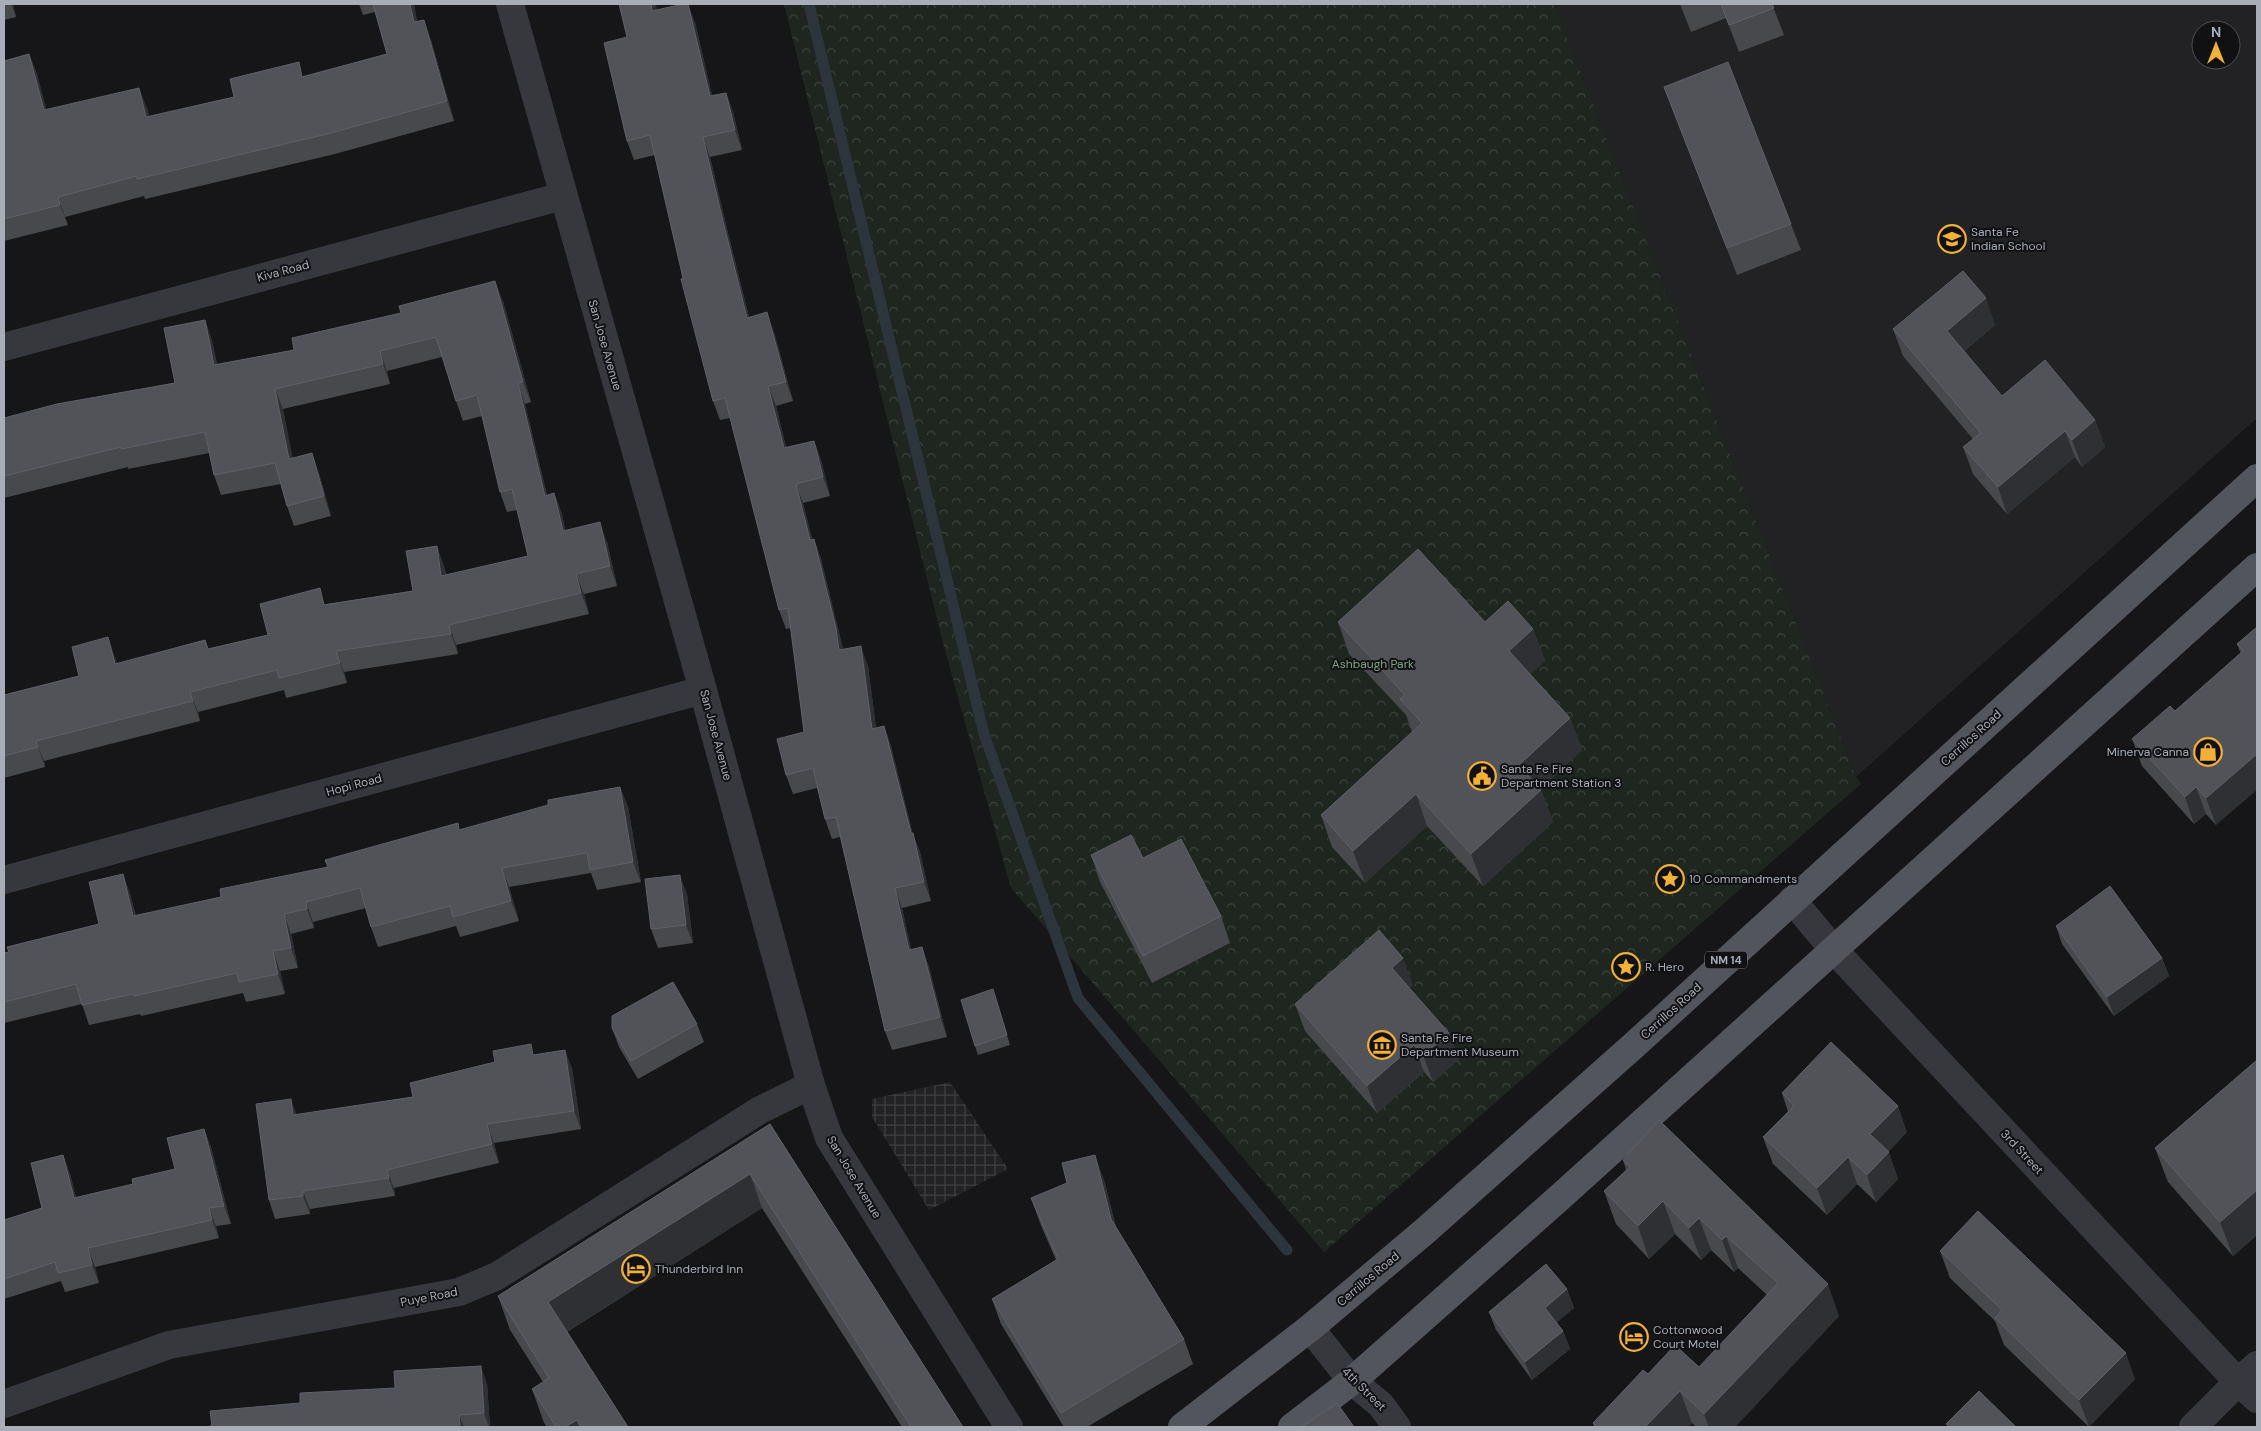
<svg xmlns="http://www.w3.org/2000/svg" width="2261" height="1431" font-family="'DM Sans',sans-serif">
<defs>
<pattern id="industrial-grid" width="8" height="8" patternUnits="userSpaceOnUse" patternTransform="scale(1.25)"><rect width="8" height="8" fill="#222225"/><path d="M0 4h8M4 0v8" fill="none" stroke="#3f3f43"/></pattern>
<pattern id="park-crowns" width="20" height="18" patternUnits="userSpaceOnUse" patternTransform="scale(1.25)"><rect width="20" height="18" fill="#1e261f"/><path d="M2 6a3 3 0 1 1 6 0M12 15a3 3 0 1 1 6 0" fill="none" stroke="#3c433d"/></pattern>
</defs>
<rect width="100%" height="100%" fill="#161618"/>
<path fill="#222225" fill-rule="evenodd" d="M1554 4H2257V418L1856 777ZM2201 30H2231V60H2201Z"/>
<path fill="url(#industrial-grid)" d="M950 1082 1008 1169 929 1210 872 1117V1099Z"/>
<path fill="url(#park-crowns)" d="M784 4H1554L1856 777 1861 784 1324 1252 1011 888 943 643Z"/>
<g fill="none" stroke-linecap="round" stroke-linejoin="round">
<path stroke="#2c353c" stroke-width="11" d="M809 4 984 734 1078 998 1287 1250"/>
<path stroke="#37383d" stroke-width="28" d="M510 4 703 690 811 1085 829 1138 1009 1427
M4 347 563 196
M4 880 703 690
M1792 900 1834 950 2238 1382 2257 1399
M1310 1328 1352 1381 1381 1405 1397 1427
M4 1404 169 1345 459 1292 497 1276 760 1110 811 1085
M2193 1427 2238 1382 2257 1365"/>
<path stroke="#53555c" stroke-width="28" d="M1182 1427 1310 1328 1425 1231 1632 1047 2257 478
M1292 1427 1352 1381 1559 1198 2257 567"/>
</g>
<path fill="#47494d" d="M4 4H13L16 17 4 20Z
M359 4H414L417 22 431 40 454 121 335 154 145 199 144 196 65 217 68 225 4 241V61L29 54 37 74 46 110 147 108 149 117 234 97 304 76 387 54 375 12 363 15Z
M1680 4H1772L1784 35 1739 52 1726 18 1691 32Z
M656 10 695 22 712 96 726 93 733 112 742 150 710 157 728 233 749 317 774 332 793 401 776 406 786 447 814 441 821 460 830 496 803 503 812 540 814 539 821 559 843 649 868 666 876 728 884 726 891 746 913 835 920 852 931 901 902 908 911 950 922 947 929 967 947 1037 892 1050 885 1031 840 837 832 839 825 819 817 788 793 794 786 775 804 732 791 628 786 629 779 610 730 418 720 420 713 401 683 278 655 155 634 160 627 141V37Z
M1664 87 1791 224 1801 250 1737 275Z
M503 301 531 402 525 404 547 495 554 493 562 514 565 530 607 542 617 586 584 594 589 614 456 645 458 654 344 672 347 683 286 698 284 690 198 712 200 721 44 761 45 767 4 778V695L79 676 115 657 117 664 205 640 208 649 268 635 326 604 413 591 437 546 444 567 446 575 528 556 517 510 507 512 500 492 482 416 463 421 456 401 442 357 387 371 390 384 283 409 292 458 319 473 331 516 294 526 287 506 281 484 221 495 214 475 209 453 128 469V467L4 498V418L175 383 205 320 212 341 217 364 294 350Z
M1995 325 1964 351 2002 396 2095 420 2105 447 2082 467 2075 457 2007 514 1973 474 1963 447 1973 439 1903 356 1893 329Z
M1338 622H1485L1533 629 1545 661 1530 674 1570 718 1582 750 1540 789 1541 790 1553 822 1483 886 1427 826 1365 883 1332 847 1321 815 1412 732 1406 715 1349 654Z
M2257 627 2216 825 2206 814 2194 824 2142 766 2132 739 2175 711 2241 654 2237 644Z
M620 787 628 807 641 882 597 890 591 873 509 887 519 921 460 937 456 926 378 947 371 927 366 908 313 922 314 928 291 934 298 968 280 971 285 994 246 1002 243 993 141 1016 140 1014 89 1025 82 1004 4 1023V953L99 924 123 874 130 894 136 916 221 897 460 830Z
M1091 855 1143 858 1221 916 1230 943 1152 983 1100 882Z
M687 894 693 943 658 948 651 929Z
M2056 926 2162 958 2169 976 2114 1016 2062 944Z
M1413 985 1409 988 1449 1033 1459 1059 1433 1082 1424 1072 1377 1113 1305 1031 1295 1004Z
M996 999 1010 1045 978 1055 975 1046Z
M697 1024 704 1042 638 1079 619 1047 612 1028Z
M535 1055 572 1068 581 1129 494 1143 499 1163 394 1188 395 1196 310 1209V1214L275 1219 269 1200 297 1115 413 1097Z
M2257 1060V1235L2233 1256 2168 1182 2155 1148Z
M1782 1093 1907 1132 1888 1152 1898 1179 1876 1202 1857 1184 1827 1215 1773 1164 1763 1137 1788 1112Z
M770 1124 963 1427H902L762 1208 567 1332 628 1427H547L544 1423 532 1389 543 1382 510 1330 498 1296Z
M204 1129 211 1147 231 1224 216 1226 219 1238 95 1267 99 1283 65 1292 61 1281 4 1299V1220L42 1208 63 1155 70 1174 76 1198 133 1184 175 1169Z
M1623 1160 1839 1316 1735 1427H1696L1692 1423 1688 1427H1594L1593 1423 1648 1374 1699 1367 1767 1295 1738 1268 1734 1272 1711 1250 1701 1260 1675 1234 1649 1259 1616 1224 1604 1191 1626 1170Z
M1104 1180 1116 1227 1184 1339 1193 1364 1087 1427H1064L1001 1324 992 1299 1056 1260 1040 1223 1031 1198Z
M1940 1251 2135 1379 2089 1427 2004 1345 1995 1321 1950 1278Z
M1567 1289 1574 1308 1556 1322 1563 1331 1570 1349 1532 1380 1496 1330 1489 1312Z
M487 1384 490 1427H205L300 1403Z"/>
<path fill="#2f3033" d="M11 4H13L16 17Z
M410 4H414L421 43 414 22Z
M651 4H656L660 30 652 11Z
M688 4 695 22 717 116 710 96Z
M424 20 431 40 454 121 447 101Z
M29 54 37 74 52 130 44 110Z
M139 88 147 108 154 137 146 117Z
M726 93 733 112 742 150 735 130Z
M703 137 710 157 728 233 754 337 747 318 721 213Z
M58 197 65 217 68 225 60 205Z
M495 281 503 301 531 402 523 382Z
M1986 298 1995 325 1956 357 1947 331Z
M767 312 774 332 793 401 786 382Z
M205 320 212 341 221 385 214 365Z
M380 351 387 371 390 384 383 364Z
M518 383 525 404 552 516 545 496Z
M768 386 776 406 791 467 784 448Z
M275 389 283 409 297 479 289 459Z
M2095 420 2105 447 2082 467 2072 440Z
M2065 431 2075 457 2007 514 1998 487Z
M814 441 821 460 830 496 823 477Z
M312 453 319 473 331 516 324 496Z
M796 484 803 503 818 560 810 540Z
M554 493 562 514 570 551 563 531Z
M600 522 607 542 617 586 610 566Z
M814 539 821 559 843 648 846 669 839 650Z
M437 546 444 567 449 596 441 576Z
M576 574 584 594 589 614 581 593Z
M449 625 456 645 458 654 451 634Z
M1533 629 1545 661 1520 683 1509 651Z
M108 637 115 657 122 684 115 664Z
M861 646 868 666 879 749 872 729Z
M336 651 344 672 347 683 340 663Z
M190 692 198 712 200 721 193 701Z
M1570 718 1582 750 1530 798 1519 765Z
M884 726 891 746 913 835 920 852 931 901 924 882Z
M36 741 44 761 45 767 38 747Z
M2257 754V790L2216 825 2206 798Z
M620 787 628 807 641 882 633 862Z
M2196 787 2206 814 2194 824 2185 797Z
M1541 790 1553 822 1483 886 1471 854Z
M1416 794 1427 826 1365 883 1353 851Z
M502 868 509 887 519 921 511 901Z
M123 874 130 894 140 936 133 916Z
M680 875 687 894 693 943 686 925Z
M895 888 902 908 916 970 909 950Z
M306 902 313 922 314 928 307 909Z
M284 914 291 934 298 968 291 948Z
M922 947 929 967 947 1037 940 1017Z
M273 951 280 971 285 994 278 974Z
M1403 958 1413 985 1401 995 1392 968Z
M2162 958 2169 976 2114 1016 2107 997Z
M1449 1033 1459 1059 1433 1082 1423 1055Z
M1414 1045 1424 1072 1377 1113 1367 1086Z
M565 1050 572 1068 581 1129 574 1111Z
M291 1099 298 1118 293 1115Z
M1898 1106 1907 1132 1880 1161 1870 1134Z
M487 1124 494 1143 499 1163 492 1144Z
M204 1129 211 1147 231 1224 224 1206Z
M1889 1152 1898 1179 1876 1202 1867 1175Z
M63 1155 70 1174 80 1217 74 1198Z
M1095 1155 1104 1180 1120 1244 1111 1219Z
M1848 1157 1857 1184 1827 1215 1817 1188Z
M387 1170 394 1188 395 1196 389 1178Z
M750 1174 762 1208 560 1336 548 1302Z
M2257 1190V1235L2233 1256 2220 1222Z
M303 1191 310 1209V1214L303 1196Z
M1663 1201 1675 1234 1649 1259 1638 1226Z
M209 1208 216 1226 219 1238 212 1220Z
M1699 1218 1711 1250 1701 1260 1689 1228Z
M1726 1236 1738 1268 1734 1272 1722 1240Z
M88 1248 95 1267 99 1283 92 1265Z
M1828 1284 1839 1316 1735 1427H1709L1704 1414Z
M1567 1289 1574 1308 1552 1327 1545 1308Z
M1563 1331 1570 1349 1532 1380 1525 1362Z
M2126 1353 2135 1379 2089 1427 2079 1400Z
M481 1366 487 1384 490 1427H489L484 1413Z
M1680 1391 1692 1423 1688 1427H1645Z
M459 1415 464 1427H460Z
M577 1420 579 1427H565Z"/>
<path fill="#525359" stroke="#5f6168" d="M373 4H410L414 22 424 20 447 101 327 134 137 179V176L58 197 60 205 4 219V61L29 54 44 110 139 88 146 117 234 97 230 79 299 62 302 77 387 54Z
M619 4H651L652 11 683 4H688L710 96 726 93 735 130 703 137 721 213 747 318 767 312 786 382 768 386 784 448 814 441 823 477 796 484 810 540 814 539 836 628 839 650 861 646 872 729 884 726 911 833H913L924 882 895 888 909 950 922 947 940 1017 885 1031 836 817 825 819 813 768 786 775 777 739 804 732 788 608 779 610 725 398 713 401 681 279 683 278 650 135 627 141 604 43 627 37Z
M1721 4H1772L1774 8 1729 25Z
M1728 62 1791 224 1727 248 1664 87Z
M1963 271 1986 298 1947 331 2002 396 2045 360 2095 420 2072 440 2065 431 1998 487 1963 447 1981 433 1893 329Z
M495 281 523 382 518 383 545 496 554 493 563 531 600 522 610 566 576 574 581 593 449 625 451 634 336 651 340 663 279 678 277 670 190 692 193 701 36 741 38 747 4 756V695L79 676 72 647 108 637 115 664 205 640 208 649 268 635 260 604 320 588 324 605 413 591 406 551 437 546 441 576 528 556 512 489 500 492 477 395 456 401 436 337 380 351 383 364 275 389 289 459 312 453 324 496 287 506 275 463 214 475 205 432 121 449V447L4 476V418L57 404 175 383 164 328 205 320 214 365 294 350 292 338 401 313 399 306Z
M1418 549 1485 622 1508 601 1533 629 1509 651 1570 718 1519 765 1541 790 1471 854 1416 794 1353 851 1321 815 1422 723 1400 699 1405 695 1338 622Z
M2257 627V754L2206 798 2196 787 2185 797 2132 739 2170 706 2175 711 2243 651 2237 644Z
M620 787 633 862 590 870 587 853 502 868 511 901 453 917 450 906 371 927 360 888 306 902 307 909 284 914 291 948 273 951 278 974 239 982 237 973 134 996 133 994 82 1005 76 984 4 1002V953L9 952 7 947 99 924 89 882 123 874 133 916 221 897 220 889 328 867 325 860 458 823 459 830 548 805V800Z
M1131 835 1143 858 1181 839 1221 916 1143 956 1091 855Z
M680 875 686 925 651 929 645 879Z
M2110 886 2162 958 2107 997 2056 926Z
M1379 930 1403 958 1392 968 1449 1033 1423 1055 1414 1045 1367 1086 1295 1004Z
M673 982 697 1024 631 1061 612 1028V1016Z
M993 989 1007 1035 975 1046 961 1000Z
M1831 1042 1898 1106 1870 1134 1889 1152 1867 1175 1848 1157 1817 1188 1763 1137 1794 1106 1782 1093Z
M531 1044 533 1055 565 1050 574 1111 487 1124 492 1144 387 1170 389 1178 303 1191V1196L269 1200 256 1104 291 1099 293 1115 413 1097 410 1083 495 1062 493 1051Z
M2257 1060V1190L2220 1222 2155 1148Z
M1659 1120 1828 1284 1704 1414 1680 1391 1645 1427H1597L1593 1423 1643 1370 1648 1374 1675 1345 1699 1367 1778 1283 1726 1236 1722 1240 1699 1218 1689 1228 1663 1201 1638 1226 1604 1191 1630 1167 1623 1160Z
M770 1124 963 1427H911L750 1174 548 1302 628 1427H581L577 1420 565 1427H556L532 1389 549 1378 498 1296Z
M204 1129 224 1206 209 1208 212 1220 88 1248 92 1265 58 1273 55 1262 4 1279V1220L42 1208 31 1163 63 1155 74 1198 133 1184 132 1179 175 1169 167 1138Z
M1095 1155 1111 1219 1184 1339 1061 1413 992 1299 1058 1259 1031 1198 1067 1183 1062 1163Z
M1978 1211 2126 1353 2079 1400 1995 1318 2002 1310 1940 1251Z
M1546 1264 1567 1289 1545 1308 1563 1331 1525 1362 1489 1312Z
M481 1366 484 1413 459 1415 460 1427H205L212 1426 210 1411 300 1403V1393L395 1388 394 1371Z
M1979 1391 2016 1427H1949L1946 1424Z
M1337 1403 1354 1427H1301Z"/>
<defs>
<symbol id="school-ring" viewBox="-11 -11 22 22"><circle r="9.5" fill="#111113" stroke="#f2b134" stroke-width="1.5"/><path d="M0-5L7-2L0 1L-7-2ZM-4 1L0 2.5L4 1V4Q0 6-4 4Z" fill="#f2b134"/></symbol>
<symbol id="shop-ring" viewBox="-11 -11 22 22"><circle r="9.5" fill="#111113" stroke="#f2b134" stroke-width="1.5"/><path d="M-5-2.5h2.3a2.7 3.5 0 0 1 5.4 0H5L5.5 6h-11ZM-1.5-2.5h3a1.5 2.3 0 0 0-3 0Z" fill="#f2b134"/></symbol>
<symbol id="civic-ring" viewBox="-11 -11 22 22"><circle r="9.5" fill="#111113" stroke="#f2b134" stroke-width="1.5"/><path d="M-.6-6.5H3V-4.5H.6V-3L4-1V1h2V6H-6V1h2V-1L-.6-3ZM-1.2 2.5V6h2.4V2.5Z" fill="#f2b134"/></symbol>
<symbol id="sight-ring" viewBox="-11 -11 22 22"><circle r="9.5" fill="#111113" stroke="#f2b134" stroke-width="1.5"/><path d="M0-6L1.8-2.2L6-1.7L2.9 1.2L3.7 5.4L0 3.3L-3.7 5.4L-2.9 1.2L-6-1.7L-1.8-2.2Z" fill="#f2b134"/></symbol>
<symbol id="museum-ring" viewBox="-11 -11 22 22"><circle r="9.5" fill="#111113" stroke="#f2b134" stroke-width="1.5"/><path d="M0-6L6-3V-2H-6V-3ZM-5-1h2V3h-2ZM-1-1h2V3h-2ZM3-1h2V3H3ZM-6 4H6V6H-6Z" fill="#f2b134"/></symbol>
<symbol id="hotel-ring" viewBox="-11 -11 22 22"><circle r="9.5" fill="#111113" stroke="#f2b134" stroke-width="1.5"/><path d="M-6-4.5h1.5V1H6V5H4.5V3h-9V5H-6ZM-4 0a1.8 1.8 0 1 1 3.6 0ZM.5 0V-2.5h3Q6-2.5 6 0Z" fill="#f2b134"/></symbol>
</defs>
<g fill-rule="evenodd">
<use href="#school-ring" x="1936" y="223" width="32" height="32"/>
<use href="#shop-ring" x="2192" y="736" width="32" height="32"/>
<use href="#civic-ring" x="1466" y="760" width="32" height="32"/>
<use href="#sight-ring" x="1654" y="863" width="32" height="32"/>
<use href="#sight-ring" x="1610" y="951" width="32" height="32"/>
<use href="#museum-ring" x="1366" y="1029" width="32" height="32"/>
<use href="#hotel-ring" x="620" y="1253" width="32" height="32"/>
<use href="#hotel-ring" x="1618" y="1321" width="32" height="32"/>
</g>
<g text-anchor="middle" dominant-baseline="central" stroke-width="4" stroke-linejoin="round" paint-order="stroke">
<rect fill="#111113" stroke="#7b7e86" stroke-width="1" x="1705" y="951.5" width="42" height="17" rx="4"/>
<g font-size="11" font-weight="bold" fill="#a8adb8">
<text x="1726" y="960">NM 14</text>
</g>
<g font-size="12" fill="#a8adb8" stroke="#111113" text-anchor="start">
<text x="1971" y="232">Santa Fe<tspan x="1971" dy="14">Indian School</tspan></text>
<text x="2189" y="752" text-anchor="end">Minerva Canna</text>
<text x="1501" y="769">Santa Fe Fire<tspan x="1501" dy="14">Department Station 3</tspan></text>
<text x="1689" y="879">10 Commandments</text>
<text x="1645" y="967">R. Hero</text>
<text x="1401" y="1038">Santa Fe Fire<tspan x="1401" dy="14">Department Museum</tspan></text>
<text x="655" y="1269">Thunderbird Inn</text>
<text x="1653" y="1330">Cottonwood<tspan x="1653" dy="14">Court Motel</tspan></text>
</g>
<g font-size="12" fill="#a8adb8" stroke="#111113">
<text transform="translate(283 271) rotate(-15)">Kiva Road</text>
<text transform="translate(605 345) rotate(74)">San Jose Avenue</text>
<text transform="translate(716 735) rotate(75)">San Jose Avenue</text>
<text transform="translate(1971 738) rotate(-42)">Cerrillos Road</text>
<text transform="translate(354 785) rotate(-15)">Hopi Road</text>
<text transform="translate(1671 1011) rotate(-42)">Cerrillos Road</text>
<text transform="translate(2022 1152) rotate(47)">3rd Street</text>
<text transform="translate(854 1177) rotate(59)">San Jose Avenue</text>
<text transform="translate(1368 1279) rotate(-40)">Cerrillos Road</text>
<text transform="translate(429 1297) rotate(-11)">Puye Road</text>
<text transform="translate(1364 1389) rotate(45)">4th Street</text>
</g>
<g font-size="12" fill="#7fa381" stroke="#111113">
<text x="1373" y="664">Ashbaugh Park</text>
</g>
</g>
<rect width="2261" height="1431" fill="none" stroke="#a8adb8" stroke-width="10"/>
<g transform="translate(2216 45)"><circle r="24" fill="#111113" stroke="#4d4f55"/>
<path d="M0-4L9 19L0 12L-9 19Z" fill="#f2b134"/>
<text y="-8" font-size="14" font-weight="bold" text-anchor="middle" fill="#a8adb8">N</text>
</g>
</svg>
